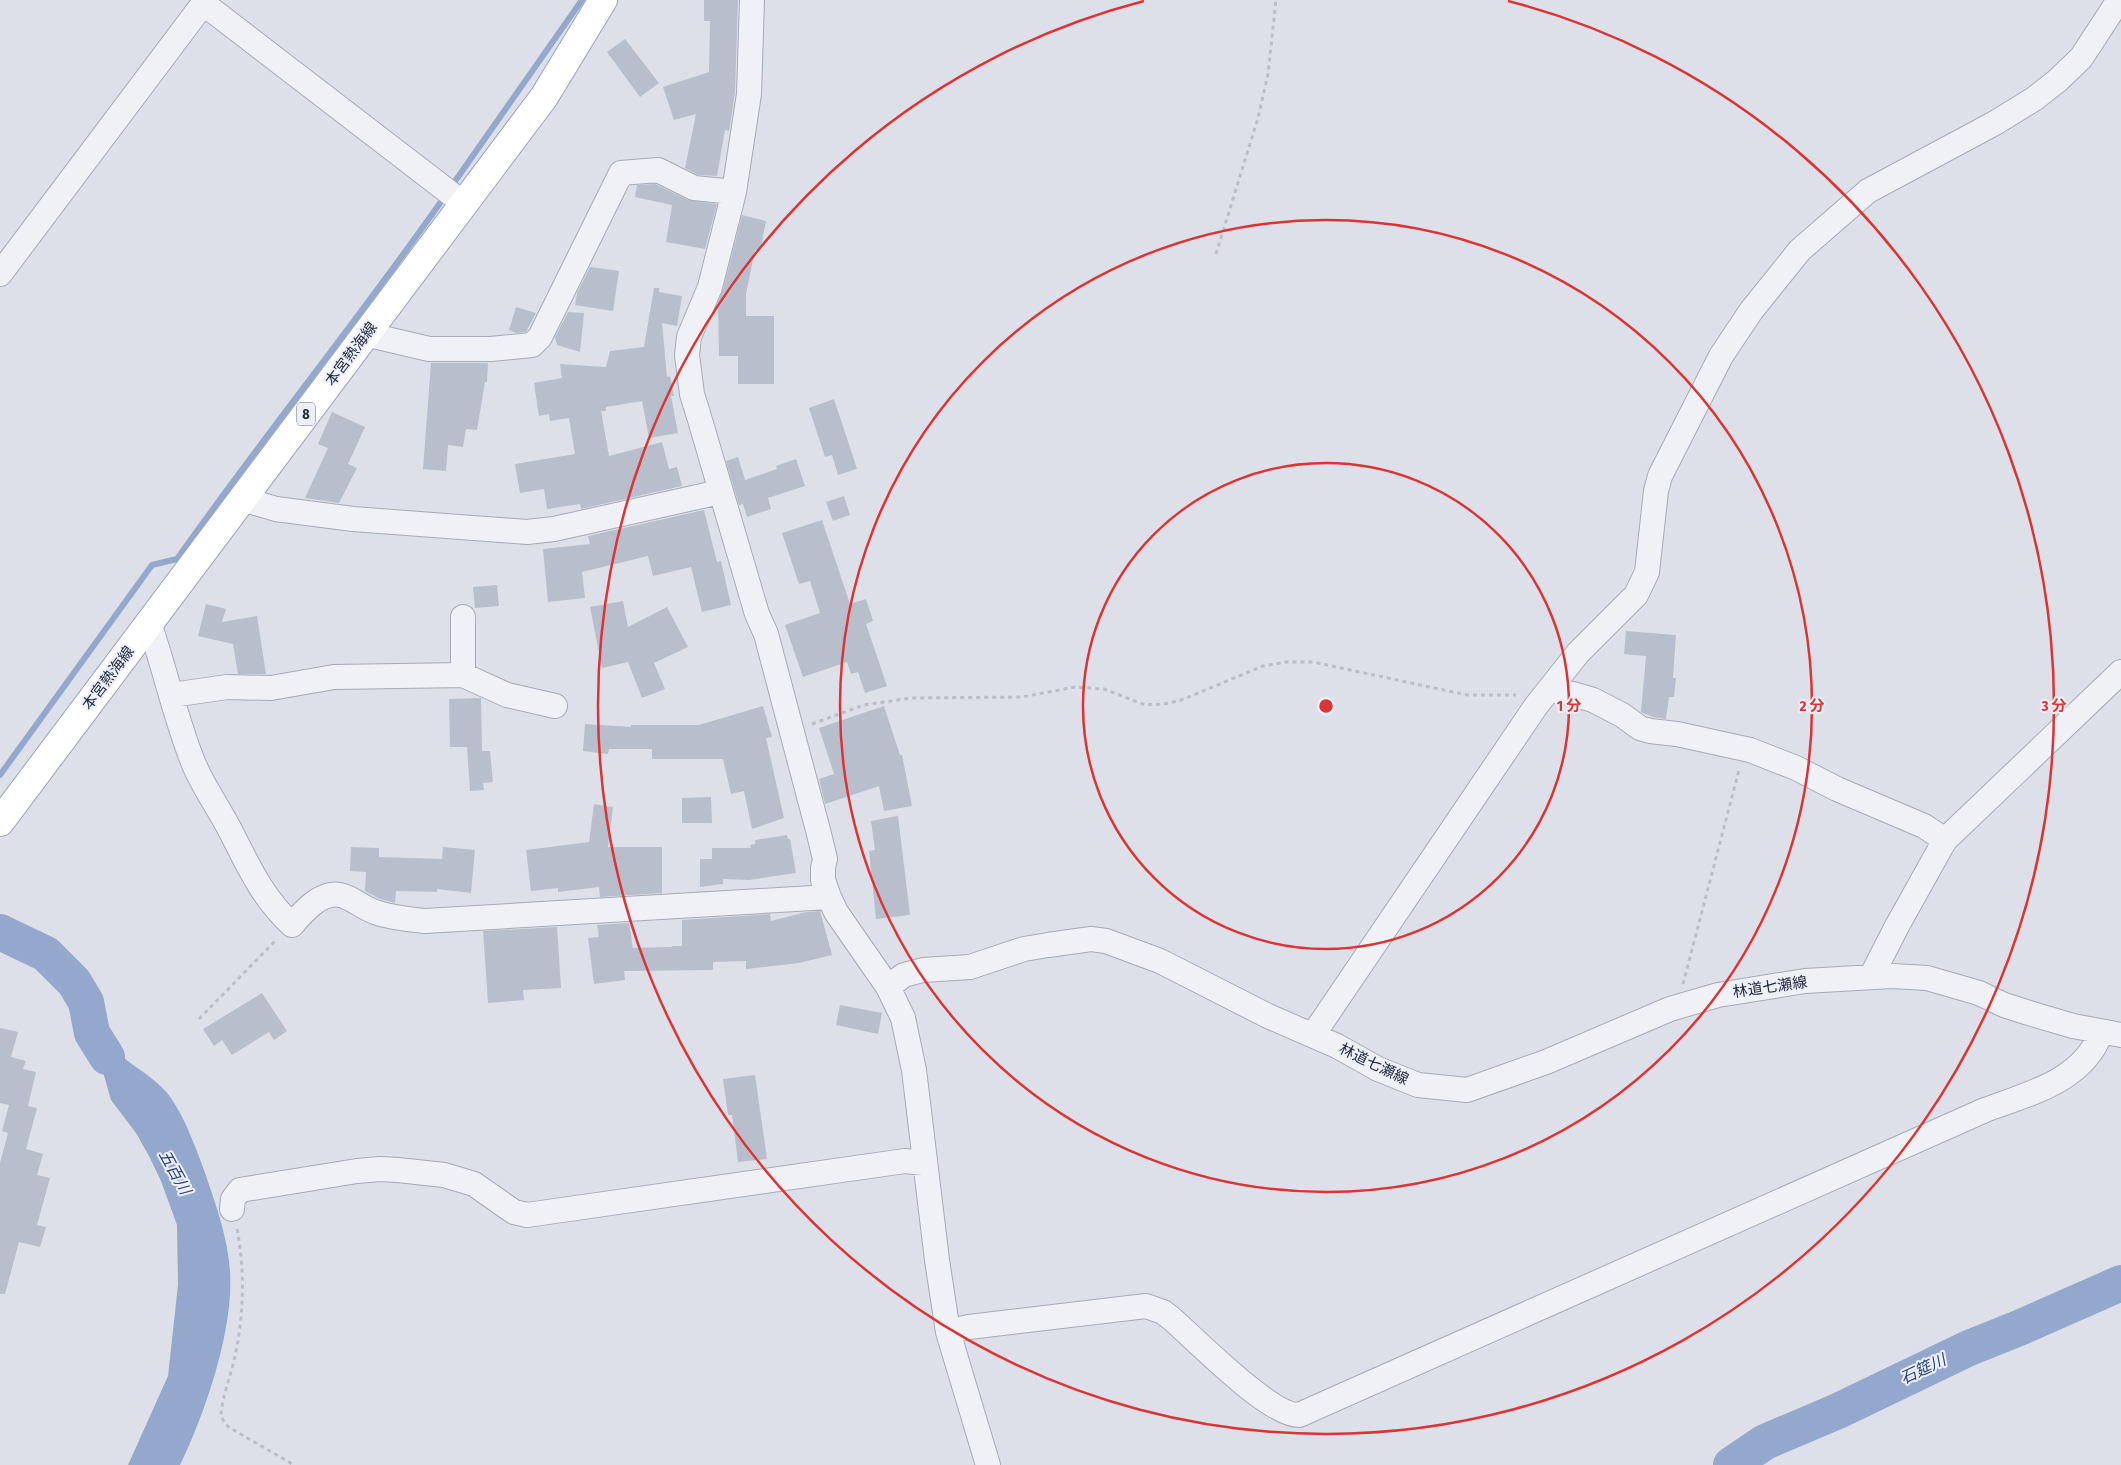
<svg xmlns="http://www.w3.org/2000/svg" width="2121" height="1465" font-family="'Fira Sans Condensed','Noto Sans JP',sans-serif">
<rect width="100%" height="100%" fill="#dde0e8"/>
<path fill="#94a7cc" d="M88 1011C95 1021 98 1035 106 1043 125 1062 151 1074 168 1094 183 1113 197 1150 205 1173 216 1205 228 1238 230 1272 234 1329 205 1414 180 1465H128L168 1376 178 1285 177 1225 161 1181 149 1156 136 1133 111 1100 99 1058 89 1041 87 1025Z"/>
<g fill="none" stroke-linecap="round" stroke-linejoin="round">
<path stroke="#94a7cc" stroke-width="6" d="M451 187 582 0
M0 775 152 565 177 559C264 436 359 319 445 196"/>
<path stroke="#94a7cc" stroke-width="36" d="M0 932 46 954 74 982 86 1002 92 1033 107 1057
M1731 1465 1765 1442 1838 1411 1969 1348 2019 1328 2121 1283"/>
</g>
<path fill="#b9becc" d="M704 0H738L735 93 729 131 725 130 717 176 698 175 685 168 696 114 674 120 663 87 709 72 710 21H704Z
M625 39 659 83 640 97 607 52Z
M655 184 688 200 717 204 705 249 666 242 672 205 635 197 637 185Z
M742 215 766 221 760 251 755 250 746 294V316H774V384H738V356H719L718 302 723 290Z
M590 267 619 271 613 311 575 305 577 293Z
M654 288H659V292L682 296 677 326 662 323 667 377 670 376 674 396H671L678 433 649 438 642 401 606 407V411H601L609 456 662 442 669 469 677 467 682 486 581 509 580 504 547 509 544 489 520 493 515 464 575 454 569 418 550 421 549 414 539 416 534 383 562 378 560 364 606 367 610 351 644 347Z
M516 307 536 313 526 332 516 333 509 330Z
M568 312 584 313 580 352 557 345 555 337Z
M431 363H488L487 382H485L477 430 466 429 463 447 448 445 446 471 423 469Z
M834 399 857 469 838 475 832 455 825 457 809 408Z
M332 412 365 427 348 464 357 468 339 503 305 498 328 448 318 444Z
M738 457 745 480 777 469 776 466 796 459 805 486 768 498 771 509 747 517 743 504 739 505 726 461Z
M844 496 850 515 833 521 826 502Z
M704 510 717 562 721 561 731 605 702 612 691 567 653 576 648 556 582 572 585 598 548 602 543 549 590 544 588 536Z
M822 520 850 604 866 599 873 621 866 624 887 686 865 693 858 672 851 674 847 662 803 677 785 625 820 613 810 581 799 584 782 533Z
M497 585 499 606 475 608 473 587Z
M623 601 628 627 667 607 688 647 654 663 665 689 642 698 628 662 602 668 590 607Z
M206 604 226 609 222 622 257 616 266 674H238L233 644 198 636Z
M1626 631 1676 635 1673 678H1676L1674 697H1669L1666 719 1653 717 1641 712 1646 656 1624 654Z
M481 698 482 751H490L493 782 483 783 484 790 470 791 467 747H450L449 699Z
M763 706 772 737 766 738 784 818 752 829 744 791 731 794 723 759H652V749H609L608 754 583 751 585 724 631 727V725H699Z
M884 706 900 755H902L912 806 884 811 879 786 825 804 819 779 834 774 819 728Z
M711 797 712 823H682V798Z
M594 804 613 807 608 847H662V893L600 897 599 887 558 892V888L531 891 526 850 589 842Z
M898 816 910 915 876 919 869 851 875 850 871 821Z
M787 835 788 839H790L796 873 749 880 723 879V884L700 887V859H712V848H751L750 845 755 844V840Z
M351 847 379 848V857L442 859 443 847 475 850 471 893 437 889V892L396 891 395 903 380 899 365 891 366 872 350 871Z
M820 911 832 955 799 963 746 969V961L713 962V970L624 971 625 980 594 984 588 938 599 937 597 925 629 923 633 948 672 947V946H682V920L770 914 771 921 806 912Z
M557 927 561 988 523 990 524 1000 488 1003 483 931Z
M262 993 287 1031 274 1040 269 1032 232 1055 222 1040 214 1046 203 1029Z
M840 1005 882 1013 878 1034 836 1025Z
M0 1028 18 1032 11 1057 26 1061 23 1069 36 1072 28 1106 37 1108 26 1149 43 1154 37 1175 50 1178 37 1225 46 1227 40 1247 19 1242 5 1294H0V1163L8 1133 2 1131 9 1105 0 1103Z
M755 1075 767 1159 738 1162 732 1115H728L723 1079Z"/>
<g fill="none" stroke-linecap="round" stroke-linejoin="round">
<defs>
<path id="street" d="M752 0 749 94 734 192 710 287 689 337 687 355 692 394 700 420 757 614 766 634 819 834 825 859 823 868V880L829 897 836 912 888 987 903 1018 914 1070 937 1260 948 1332 988 1465
M204 4 463 203
M0 274 206 0
M365 334 429 349H491L532 345 540 337 621 173 658 170 694 188 734 192
M242 499 276 509 353 519 527 532 554 529 720 492
M149 623C165 669 175 717 193 762 203 787 219 808 231 832 249 867 262 897 292 925 303 912 321 891 340 895 351 897 363 908 375 912 391 918 408 919 425 921L829 897
M463 675V617
M1550 690 1573 694 1593 700 1622 715 1640 728 1650 731 1677 734 1750 750 1796 768 1837 789 1924 826 1945 840
M172 695 227 687 271 688 334 677 463 675 507 695 555 706
M1871 977 1897 926 1945 840 2121 672
M888 987 904 975 923 970 970 967 1024 949 1048 945 1091 939 1106 941 1160 961 1268 1016 1337 1046 1378 1069 1418 1085 1467 1090 1546 1062 1670 1009 1718 995 1805 981 1892 976 1927 978 1979 993 2004 1005 2029 1013 2073 1026 2121 1035
M1313 1035 1536 706 1578 653 1636 595 1647 572 1656 491 1660 476 1721 356 1751 311 1800 250 1868 191 1995 123 2034 99 2057 81 2081 58 2119 0
M232 1209 233 1199 240 1190 357 1171 380 1169 398 1170 444 1175 474 1184 514 1212 527 1215 905 1161 924 1163
M948 1332 969 1327 1146 1306 1163 1312 1172 1319C1196 1340 1270 1416 1299 1415L1985 1110C2028 1094 2084 1081 2101 1032"/>
<path id="primary" d="M0 822 544 97 603 0"/>
</defs>
<use href="#street" stroke="#a6aab6" stroke-width="26"/>
<use href="#primary" stroke="#9ba2b5" stroke-width="30"/>
<path stroke="#bbbec7" stroke-width="3" stroke-dasharray="4 4" stroke-linecap="butt" d="M1216 254 1258 118 1268 74 1276 0
M812 724 864 705 911 698 1022 697 1075 687 1104 689 1145 705 1163 704 1179 701 1263 666 1286 662H1313L1467 695H1516
M1683 984 1739 770
M199 1019 277 939
M237 1229C245 1271 244 1314 235 1356 231 1376 222 1396 221 1416L225 1424 232 1429 294 1465"/>
<use href="#street" stroke="#f0f1f6" stroke-width="24"/>
<use href="#primary" stroke="#fff" stroke-width="28"/>
</g>
<g fill="none" stroke="#db3435" stroke-width="2.5">
<circle cx="1326" cy="706" r="243"/>
<circle cx="1326" cy="706" r="486"/>
<path d="M1508 1A728 728 0 1 1 1144 1"/>
</g>
<g text-anchor="middle" dominant-baseline="central" stroke-width="4" stroke-linejoin="round" paint-order="stroke">
<rect fill="#eceff6" stroke="#616677" stroke-width="1" x="297" y="402.5" width="18" height="23" rx="4"/>
<g font-size="14" font-weight="bold" fill="#252b40">
<text x="306" y="414">8</text>
</g>
<g font-size="15" fill="#252b40" stroke="#eceff6">
<text transform="translate(351 354) rotate(-53)">本宮熱海線</text>
<text transform="translate(108 678) rotate(-53)">本宮熱海線</text>
<text transform="translate(1770 987) rotate(-8)">林道七瀬線</text>
<text transform="translate(1374 1064) rotate(26)">林道七瀬線</text>
</g>
<g font-size="16" font-style="italic" fill="#2b4278" stroke="#eceff6">
<text transform="translate(175 1172) rotate(61)">五百川</text>
<text transform="translate(1923 1369) rotate(-25)">石筵川</text>
</g>
</g>
<circle cx="1326" cy="706" r="8" fill="#db3435" stroke="#eceff6" stroke-width="2.5"/>
<g font-size="15" text-anchor="middle" font-weight="bold" fill="#db3435" stroke="#eceff6" stroke-width="4" stroke-linejoin="round" paint-order="stroke">
<text x="1569" y="711">1 分</text>
<text x="1812" y="711">2 分</text>
<text x="2054" y="711">3 分</text>
</g>
</svg>
